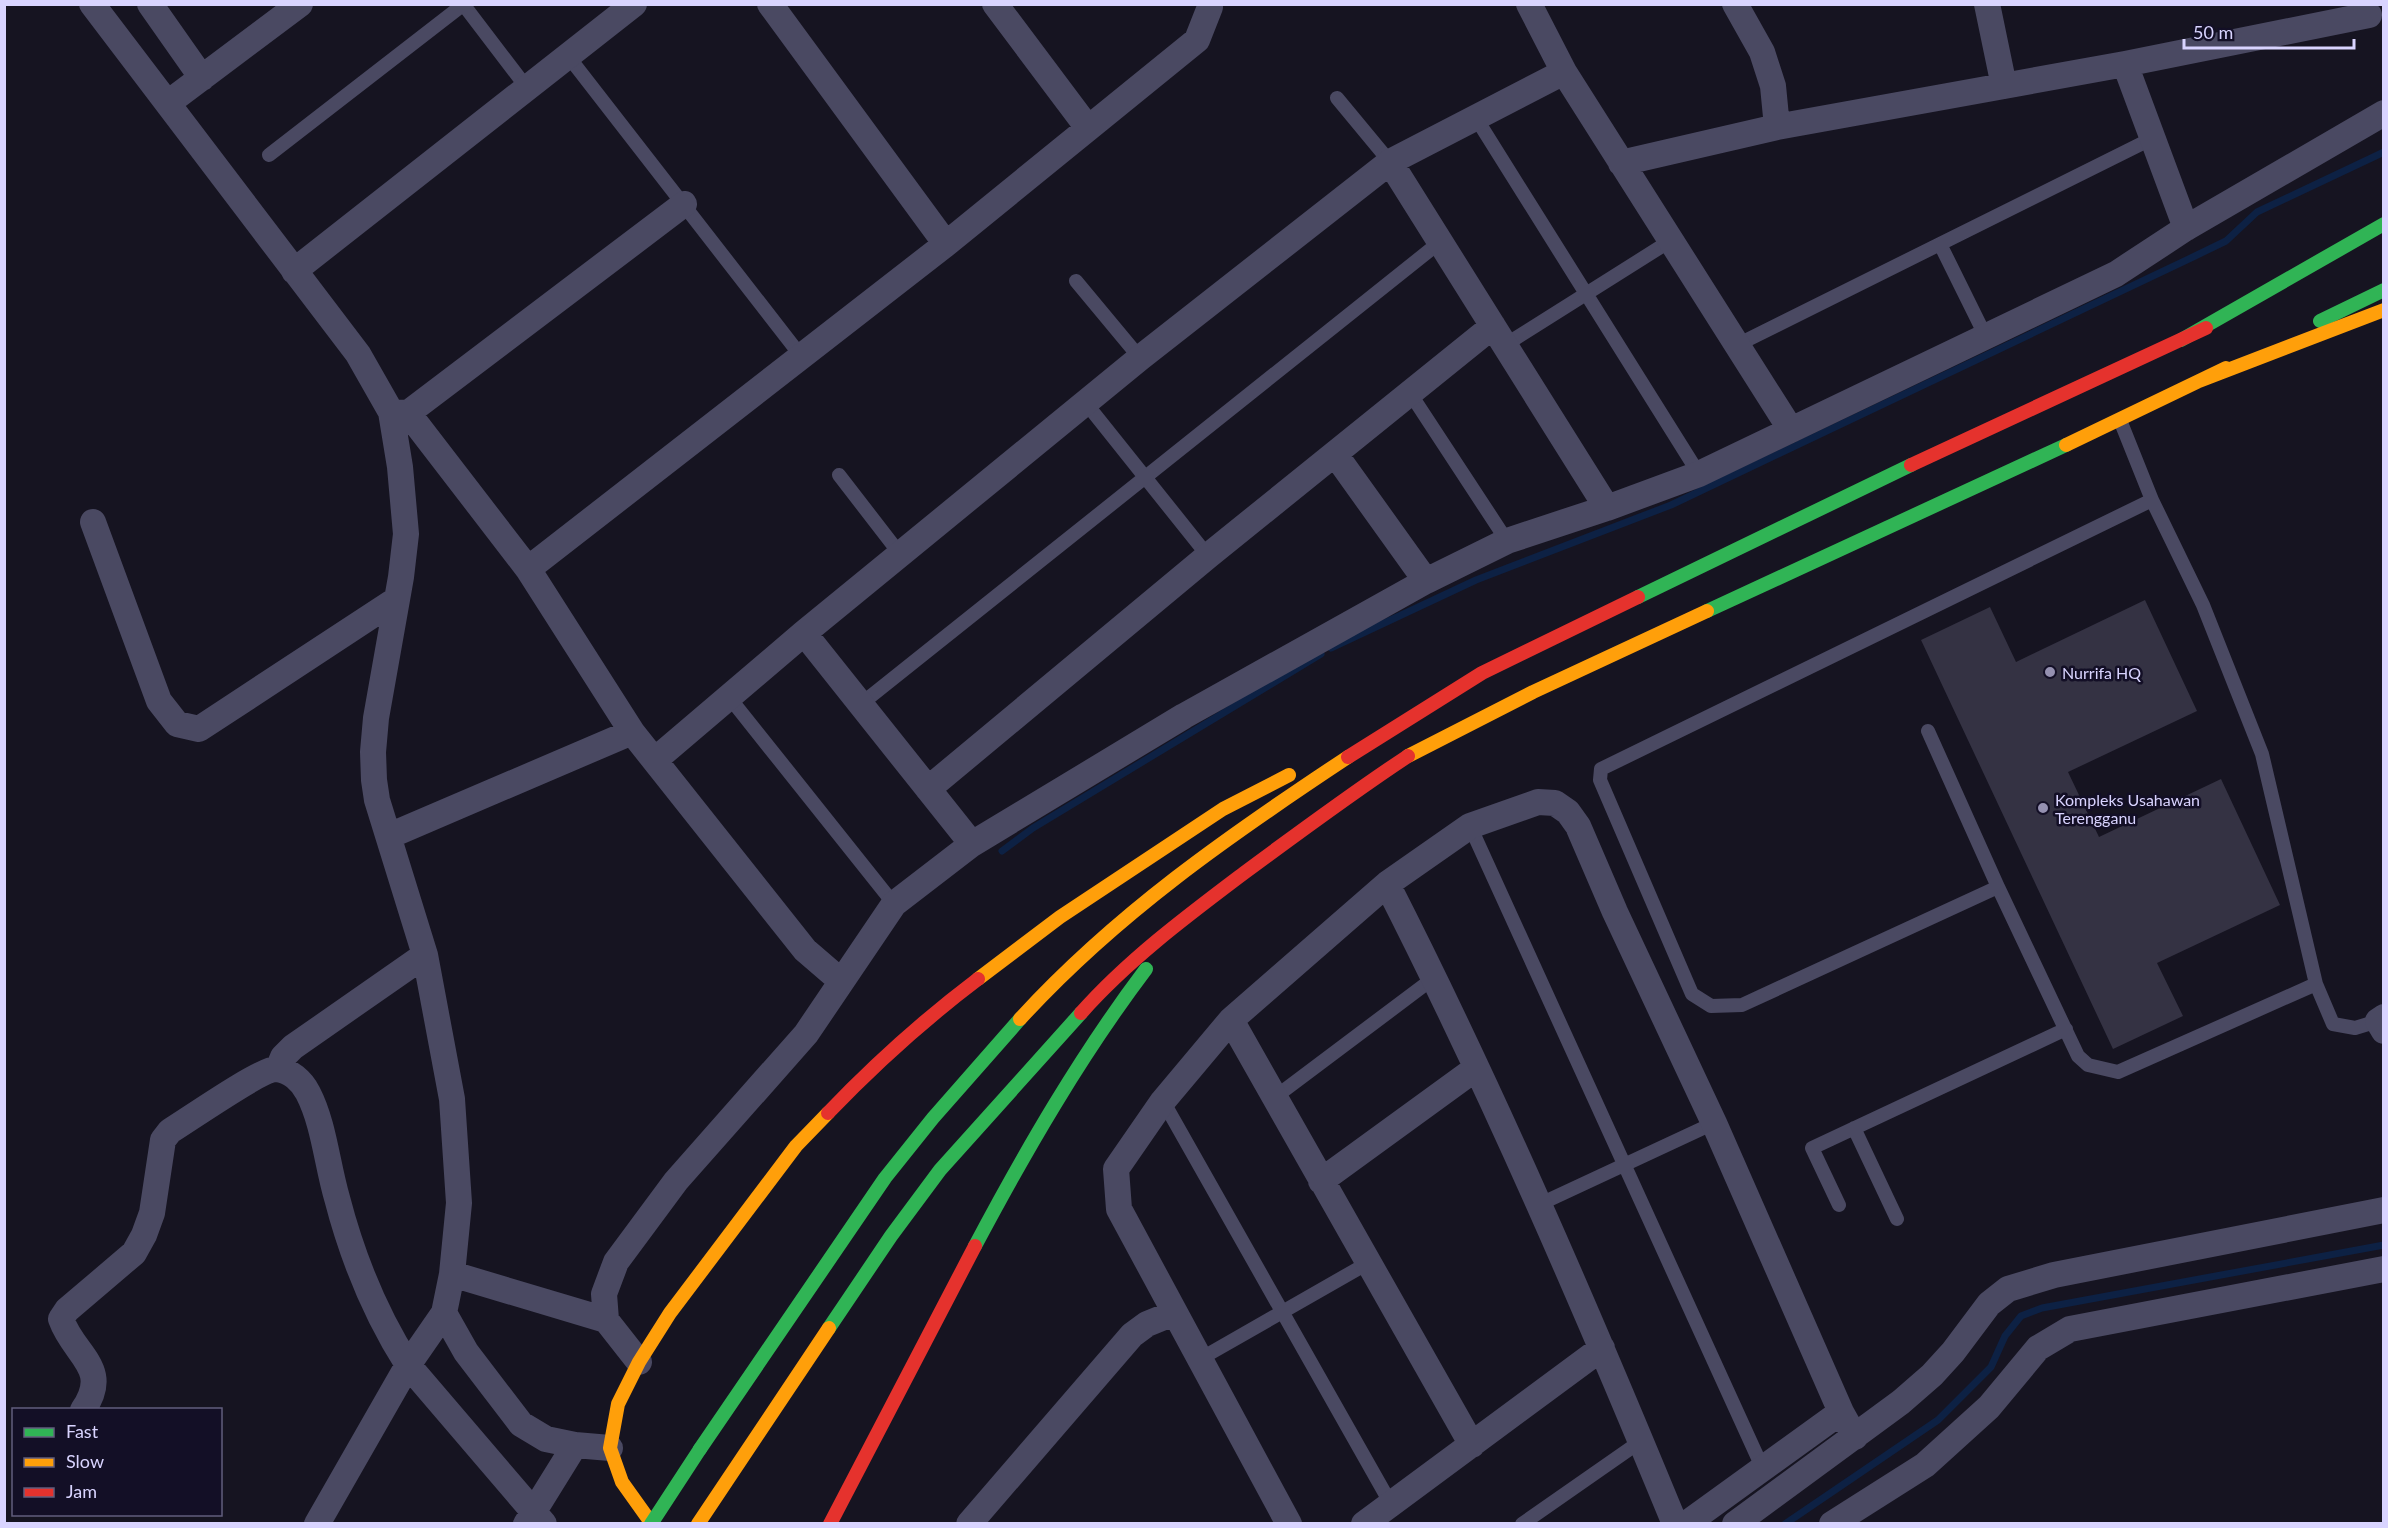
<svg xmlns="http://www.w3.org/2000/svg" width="2388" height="1528" font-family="Lato,sans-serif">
<rect width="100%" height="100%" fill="#161421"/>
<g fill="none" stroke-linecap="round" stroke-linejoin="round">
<path stroke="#0d2144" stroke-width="7" d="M1331 648 1476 580 1671 505 2195 256 2226 241 2257 212 2384 152
M1002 851 1033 828 1321 654
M1785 1524 1938 1420 1991 1367 2005 1336 2021 1316 2042 1308 2384 1245"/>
</g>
<path fill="#343243" d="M2145 600 2197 711 2068 772 2099 837 2221 779 2280 905 2157 963 2183 1016 2113 1049 1921 640 1990 607 2016 662Z"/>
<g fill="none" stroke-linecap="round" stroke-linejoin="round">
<path stroke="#4a4962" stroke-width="14" d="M463 4 527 88
M568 56 801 356
M1337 98 1390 162
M1476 118 1699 474
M269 155 464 4
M1940 244 1985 335
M1076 281 1140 358
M1505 345 1670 241
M1737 345 2153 138
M1410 393 1507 541
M1085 402 1208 556
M2120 420 2152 500 2203 605 2262 754 2316 984 2333 1024 2355 1028 2378 1021
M839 475 900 554
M2152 500 1601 769 1600 780 1692 994 1711 1006 1742 1005 1998 887 2078 1056 2088 1065 2118 1072 2316 984
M729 697 894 904
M861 704 1440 242
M1928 731 1998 887
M1470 826 1763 1469
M1274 1098 1435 977
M1163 1101 1391 1504
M1854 1128 1897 1219
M1538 1205 1714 1123
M1839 1205 1812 1148 2066 1029
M1200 1359 1368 1263
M1522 1524 1641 1441"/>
<path stroke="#4a4962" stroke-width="26" d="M150 4 202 78
M770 4 946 244
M995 4 1088 128
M1529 4 1564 72 1791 430
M1735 4 1762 52 1773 86 1777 127
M1987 4 2004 86
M2125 64 2186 228
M168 103 300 4
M1390 162 1607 508
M1621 163 1777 127 2125 64 2369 15
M294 271 634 4
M392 412 408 413 684 204
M408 413 528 569 632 732 805 950 841 981
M1335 454 1426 581
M93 522 159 701 177 724 199 729 397 599
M528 569 946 244 1197 40 1210 7 1209 4
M804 633 972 844
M655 760 804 633 1140 358 1390 162 1564 72
M928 789 1208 556 1493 326
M389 836 632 732
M1387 884C1493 1092 1586 1308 1675 1524
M2384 1017 2378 1021 2384 1031
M1231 1020 1472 1445
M278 1069 283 1057 293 1047 425 955
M1321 1181 1475 1069
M452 1274 606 1320
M444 1313 466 1352 521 1424 546 1439 575 1445 610 1448
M639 1362 606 1320 604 1294 616 1262 676 1181 806 1034 894 904 972 844 1184 716 1426 581 1507 541 1607 508 1699 474 2116 274 2186 228 2384 113
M83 1410C112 1368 74 1356 61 1319L67 1310 134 1253 144 1235 152 1213 163 1140 170 1131C188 1120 261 1069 276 1069 290 1070 302 1081 308 1093 324 1124 327 1164 337 1198 352 1256 376 1315 408 1365L444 1313 452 1274 459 1203 452 1099 425 955 377 800 374 780 373 752 376 718 401 577 406 534 400 467 391 412 358 354 92 4
M317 1524 408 1365 544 1524
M526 1524 575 1445
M969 1524 1132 1335 1147 1324 1174 1313
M1289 1524 1119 1209 1116 1169 1163 1101 1231 1020 1387 884 1470 826 1538 802 1555 803 1568 812 1578 826 1615 912 1714 1123 1841 1412 1855 1437
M1364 1524 1602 1348
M1686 1524 1841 1412
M1735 1524 1901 1402 1932 1375 1953 1352 1989 1304 2008 1289 2054 1275 2384 1210
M1832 1524 1925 1465 1989 1407 2038 1348 2070 1329 2384 1269"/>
<path stroke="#30b455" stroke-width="14" d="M2320 321 2384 290
M2181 340 2384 224
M1638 597 1911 465
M1707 611 2066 445
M975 1246C1026 1150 1081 1055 1146 969
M829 1328 891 1236 940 1170 1081 1013
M700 1449 885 1178 933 1118 1020 1019"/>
<path stroke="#ff9f0a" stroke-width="14" d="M2199 381 2384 310
M2066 445 2226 368
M1408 756 1533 692 1707 611
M978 979 1060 917 1223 809 1289 775
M1020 1019C1116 914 1230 835 1348 757
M652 1524 622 1482 610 1448 618 1404 639 1362 670 1313 796 1146 828 1113
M698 1524 829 1328"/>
<path stroke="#e5322d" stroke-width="14" d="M1911 465 2206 328
M1348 757 1482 673 1638 597
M1081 1013C1128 960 1187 916 1244 873 1298 833 1352 793 1408 756
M828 1113C875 1064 925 1019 978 979
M830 1524 975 1246"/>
<path stroke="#30b455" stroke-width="14" d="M651 1524 700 1449"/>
</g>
<g fill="#9591b1" stroke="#130f26" stroke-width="2">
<circle cx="2050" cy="672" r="6"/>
<circle cx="2043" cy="808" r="6"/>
</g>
<g text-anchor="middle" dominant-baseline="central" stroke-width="5" stroke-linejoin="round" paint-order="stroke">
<g font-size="16" fill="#d9d4ff" stroke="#130f26" text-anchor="start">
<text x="2062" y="672">Nurrifa HQ</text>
<text x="2055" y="799">Kompleks Usahawan<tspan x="2055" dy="18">Terengganu</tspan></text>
</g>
</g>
<rect width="2388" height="1528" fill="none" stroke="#d9d4ff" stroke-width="12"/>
<rect x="12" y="1408" width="210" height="108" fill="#130f26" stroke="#625e7d" stroke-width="1.5"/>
<rect x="24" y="1428" width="30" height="9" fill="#30b455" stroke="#625e7d" stroke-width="1.5"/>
<text x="66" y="1438" font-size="18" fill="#d9d4ff">Fast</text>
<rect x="24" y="1458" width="30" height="9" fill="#ff9f0a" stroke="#625e7d" stroke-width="1.5"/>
<text x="66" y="1468" font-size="18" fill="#d9d4ff">Slow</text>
<rect x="24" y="1488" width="30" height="9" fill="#e5322d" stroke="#625e7d" stroke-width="1.5"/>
<text x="66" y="1498" font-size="18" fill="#d9d4ff">Jam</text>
<path d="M2184 39v9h170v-9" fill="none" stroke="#d9d4ff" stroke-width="3"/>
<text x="2193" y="39" font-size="18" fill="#d9d4ff" stroke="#130f26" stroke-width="4.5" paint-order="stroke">50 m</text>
</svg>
